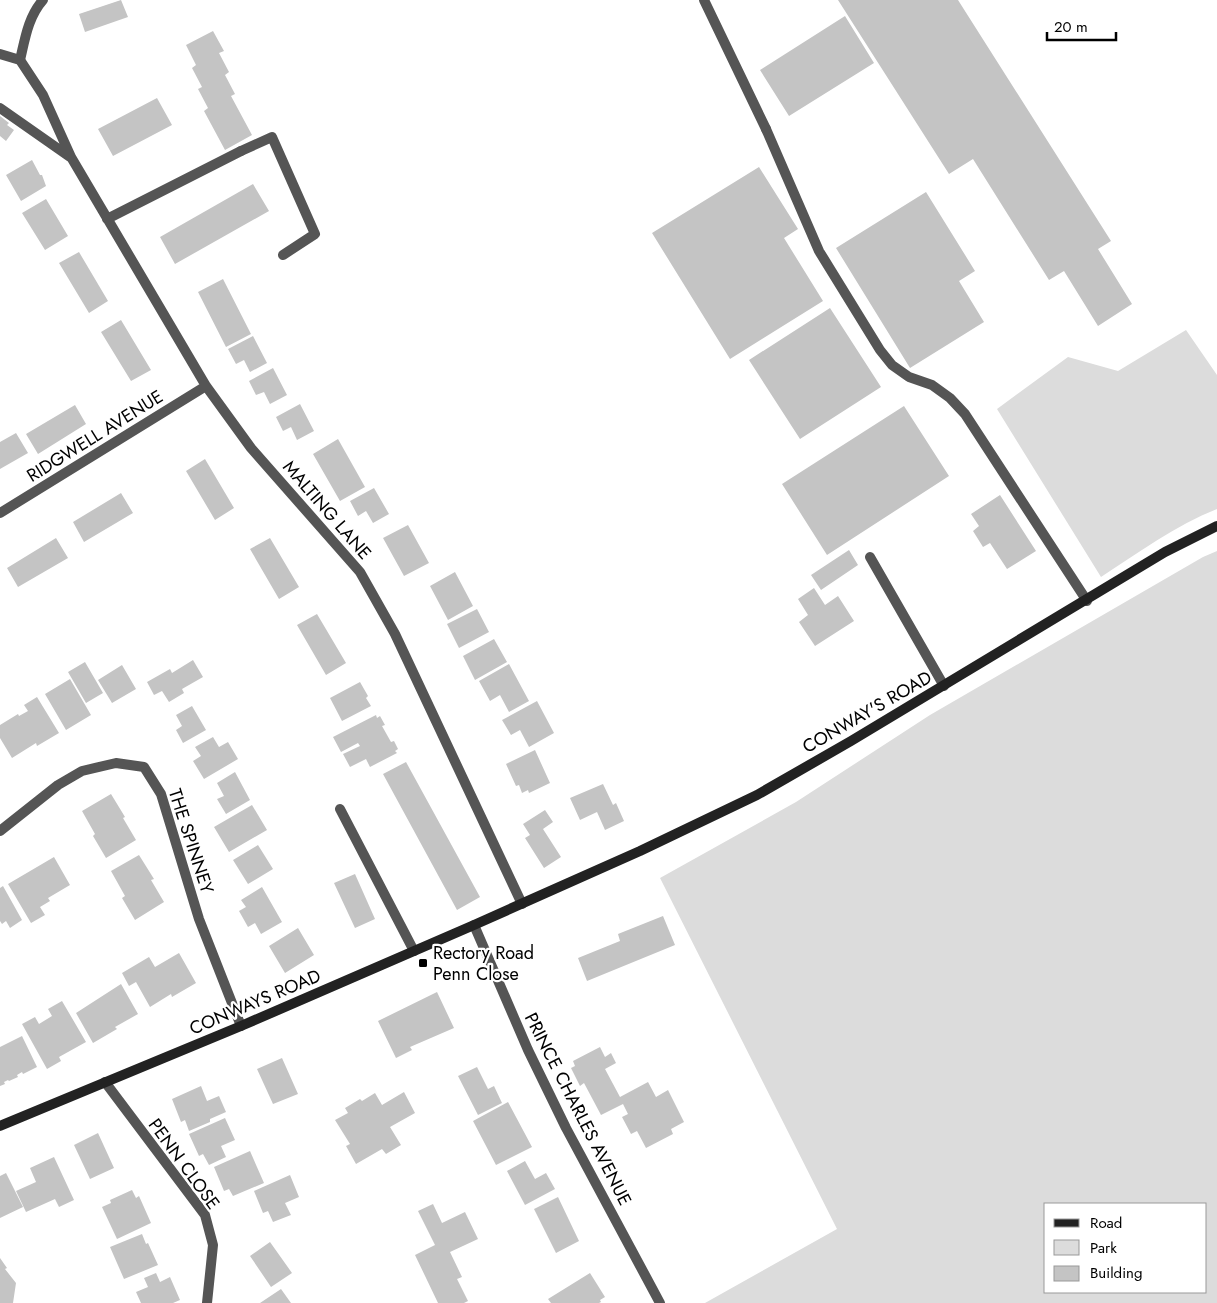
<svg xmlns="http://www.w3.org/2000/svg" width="1217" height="1303" font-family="Jost,sans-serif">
<rect width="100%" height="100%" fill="#fff"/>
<path fill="#dcdcdc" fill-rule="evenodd" d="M1186 330 1217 375V509C1176 525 1138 553 1101 577L997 409 1068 357 1118 371Z
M1217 551V1303H705L837 1229 660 878 796 802 930 715 1203 557ZM1206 1204V1292H1046V1204Z"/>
<path fill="#c4c4c4" d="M121 0 128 17 85 32 79 14Z
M838 0H958L1111 241 1098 249 1132 304 1098 326 1064 271 1049 280 973 159 949 174Z
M845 16 874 63 789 116 760 70Z
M213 31 224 51 219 53 229 72 225 75 235 94 231 96 252 135 225 150 204 111 208 108 198 89 202 87 192 68 196 65 186 45Z
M157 98 172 125 113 156 98 129Z
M0 116 9 123 7 125 14 130 6 141 0 136Z
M32 160 40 175H42L46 186 21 201 6 175Z
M759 167 798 229 784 238 823 301 730 359 652 233Z
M253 184 269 211 175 264 160 237Z
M926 192 975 271 959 281 984 322 910 368 836 248Z
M46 199 68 236 45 250 22 213Z
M79 252 108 301 89 313 59 263Z
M223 279 251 334 226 347 198 292Z
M830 308 881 387 800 439 749 360Z
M121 320 151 370 131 381 101 332Z
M253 336 267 363 250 372 244 360 236 364 228 349Z
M273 368 287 395 270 404 264 392 256 395 249 381Z
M300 404 314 431 297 440 291 427 283 431 276 417Z
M75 405 86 424 38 454 26 434Z
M904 406 949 476 827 555 782 484Z
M16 433 28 453 0 469V442Z
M338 439 365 487 340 501 313 454Z
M205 459 234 508 215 520 186 471Z
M374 488 389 514 373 523 366 511 358 516 350 501Z
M121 493 133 513 84 542 73 522Z
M1000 495 1036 551 1007 569 990 543 983 547 973 531 979 526 971 514Z
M408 525 429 563 404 576 383 538Z
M56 538 68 558 18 587 7 568Z
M270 538 299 587 279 599 250 549Z
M849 550 858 565 821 590 811 575Z
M455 572 473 606 448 620 430 586Z
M814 588 825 605 838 596 854 621 815 646 799 622 808 615 798 599Z
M477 609 489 632 459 648 447 624Z
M317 614 346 663 326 675 297 625Z
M494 639 507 662 475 680 463 656Z
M193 660 203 677 182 689 184 693 169 702 162 691 154 695 147 682 170 669 172 673Z
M85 662 103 693 86 703 68 672Z
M509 664 529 701 509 712 500 695 490 701 479 681Z
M122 665 136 689 112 703 98 680Z
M70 679 91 715 66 730 45 694Z
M360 682 368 696 366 698 371 706 342 721 330 698Z
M37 697 59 733 37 746 36 743 12 758 0 738V725L18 714 19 716 28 711 24 705Z
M537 701 554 733 529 747 520 730 511 735 502 720Z
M192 706 206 730 183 743 176 730 182 726 176 715Z
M376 715 377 718 380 716 385 725 382 726 391 742 394 741 398 749 395 751 397 753 370 767 366 759 350 767 343 754 360 746 358 743 341 752 333 737Z
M213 737 219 747 228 742 238 759 204 779 193 761 201 756 195 747Z
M535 750 550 783 529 793 528 790 522 793 519 785 516 786 506 764Z
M406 762 480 897 457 910 383 774Z
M235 772 250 800 226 814 217 799 224 796 217 783Z
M603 784 613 805 616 803 624 821 605 830 597 812 580 820 570 798Z
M111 794 125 817 123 818 136 840 106 858 93 836 95 834 82 811Z
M252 805 267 830 229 852 214 827Z
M545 810 553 822 543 829 561 857 544 868 525 838 530 835 523 824Z
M258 845 273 869 248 884 233 860Z
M139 855 154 879 151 880 164 902 135 920 122 898 125 896 111 871Z
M54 857 70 885 48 898 50 901 40 907 45 915 31 923 8 884Z
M355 874 375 919 355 928 334 883Z
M3 886 22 920 10 928 6 921 2 924 0 921V888Z
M262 887 282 922 261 934 255 923 248 927 239 911 246 907 241 900Z
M663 916 675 945 587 981 578 958 620 941 618 934Z
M298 928 314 955 285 973 269 946Z
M179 953 196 983 172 997 171 994 150 1007 136 982 129 986 122 973 149 957 155 967Z
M121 984 138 1014 115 1027 117 1029 93 1043 76 1013Z
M437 992 454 1028 410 1047 412 1050 396 1058 378 1021Z
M62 1001 86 1042 59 1057 61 1061 47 1069 22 1024 35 1017 39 1024 52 1016 48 1009Z
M22 1036 37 1067 23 1074 22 1072 17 1075 18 1077 9 1081 8 1080 4 1082 5 1084 0 1086V1047Z
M600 1047 605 1057 611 1053 616 1063 605 1069 620 1097 648 1082 656 1097 668 1090 684 1122 671 1129 673 1134 646 1148 637 1131 631 1134 622 1117 628 1114 623 1104 601 1115 584 1083 580 1086 571 1068 575 1066 573 1061Z
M282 1058 298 1094 273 1104 257 1069Z
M477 1067 488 1089 494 1086 502 1103 478 1115 458 1076Z
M201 1086 207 1101 219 1096 226 1112 210 1119V1122L189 1131 185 1120 181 1122 172 1099Z
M404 1092 415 1113 390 1127 401 1145 386 1154 382 1149 356 1164 346 1146 350 1144 335 1120 348 1113 345 1108 360 1099 362 1101 375 1093 382 1105Z
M508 1102 532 1147 496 1165 473 1121Z
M225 1118 235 1140 221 1146 226 1157 209 1165 203 1154 199 1156 189 1134Z
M98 1133 114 1168 90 1179 74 1145Z
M250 1151 264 1183 233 1196 229 1189 224 1191 214 1167Z
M54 1157 74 1200 59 1207 55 1199 26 1212 16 1191 36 1182 30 1168Z
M525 1161 535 1179 546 1173 555 1189 525 1205 507 1171Z
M6 1173 23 1207 0 1218V1176Z
M290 1175 299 1197 285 1203 291 1215 273 1222 268 1211 263 1213 254 1191Z
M132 1190 136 1198 139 1196 151 1223 117 1239 102 1207 111 1203 110 1200Z
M558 1197 579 1241 556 1253 534 1209Z
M433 1204 442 1223 465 1212 478 1239 450 1252 462 1277 457 1279 468 1301 464 1303H438L415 1255 435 1245 418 1211Z
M142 1234 146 1244 148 1243 158 1265 124 1279 110 1247Z
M270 1242 292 1273 271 1287 250 1256Z
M0 1258 7 1268 5 1269 16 1283 13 1303H0Z
M156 1273 160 1282 170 1277 180 1300 173 1303H141L136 1292 148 1287 144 1278Z
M590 1273 605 1297 600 1300 601 1302 599 1303H551L548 1299Z
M281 1289 291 1303H260Z"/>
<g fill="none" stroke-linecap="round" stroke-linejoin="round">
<path stroke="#555" stroke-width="10" d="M20 60C25 39 28 17 43 0
M766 129 819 251 880 350 892 365 909 377 932 385 950 398 965 414 1087 601
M241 151 272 137 315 234 283 255
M870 557 944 686
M340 809 414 951"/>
<path stroke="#555" stroke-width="10" d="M704 0 766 129
M0 54 20 60 43 95 71 157 206 386 251 448 360 572 395 634 522 904
M0 108 70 157
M107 219 241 151
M0 513 206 386
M0 831 58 785 82 771 116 763 144 767 161 794 199 919 241 1026
M474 925 528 1050 566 1128 660 1303
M105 1082 205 1215 213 1245 207 1303"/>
<path stroke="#222" stroke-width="10" d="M0 1126 241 1026 474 925 640 851 757 795 851 741 1165 552 1217 526"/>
</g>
<rect fill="#000" stroke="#fff" stroke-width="2" x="418" y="958" width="10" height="10" rx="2.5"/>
<g text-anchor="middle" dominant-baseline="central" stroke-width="4.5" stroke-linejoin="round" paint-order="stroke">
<g font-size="18" fill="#000" stroke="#fff">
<text transform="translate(95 436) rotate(-32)">RIDGWELL AVENUE</text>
<text transform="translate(327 510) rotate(49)">MALTING LANE</text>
<text transform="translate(867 712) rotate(-30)">CONWAY'S ROAD</text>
<text transform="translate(191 841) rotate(72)">THE SPINNEY</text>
<text transform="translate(255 1002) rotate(-23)">CONWAYS ROAD</text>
<text transform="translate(578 1109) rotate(63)">PRINCE CHARLES AVENUE</text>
<text transform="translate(184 1164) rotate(54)">PENN CLOSE</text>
</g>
<g font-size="18" fill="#000" stroke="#fff" text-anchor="start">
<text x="433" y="953">Rectory Road<tspan x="433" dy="21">Penn Close</tspan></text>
</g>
</g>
<rect x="1044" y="1203" width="162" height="90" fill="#ffffff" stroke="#999999"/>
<rect x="1054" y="1219" width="25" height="8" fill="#222222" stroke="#999999"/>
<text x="1090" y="1228" font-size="15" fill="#000000">Road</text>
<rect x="1054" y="1240" width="25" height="15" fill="#dcdcdc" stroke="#999999"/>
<text x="1090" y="1253" font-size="15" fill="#000000">Park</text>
<rect x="1054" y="1266" width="25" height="15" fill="#c4c4c4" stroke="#999999"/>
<text x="1090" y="1278" font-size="15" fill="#000000">Building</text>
<path d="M1047 32v8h69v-8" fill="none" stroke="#000000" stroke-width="2.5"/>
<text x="1054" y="32" font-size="15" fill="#000000" stroke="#ffffff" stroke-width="4" paint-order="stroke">20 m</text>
</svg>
